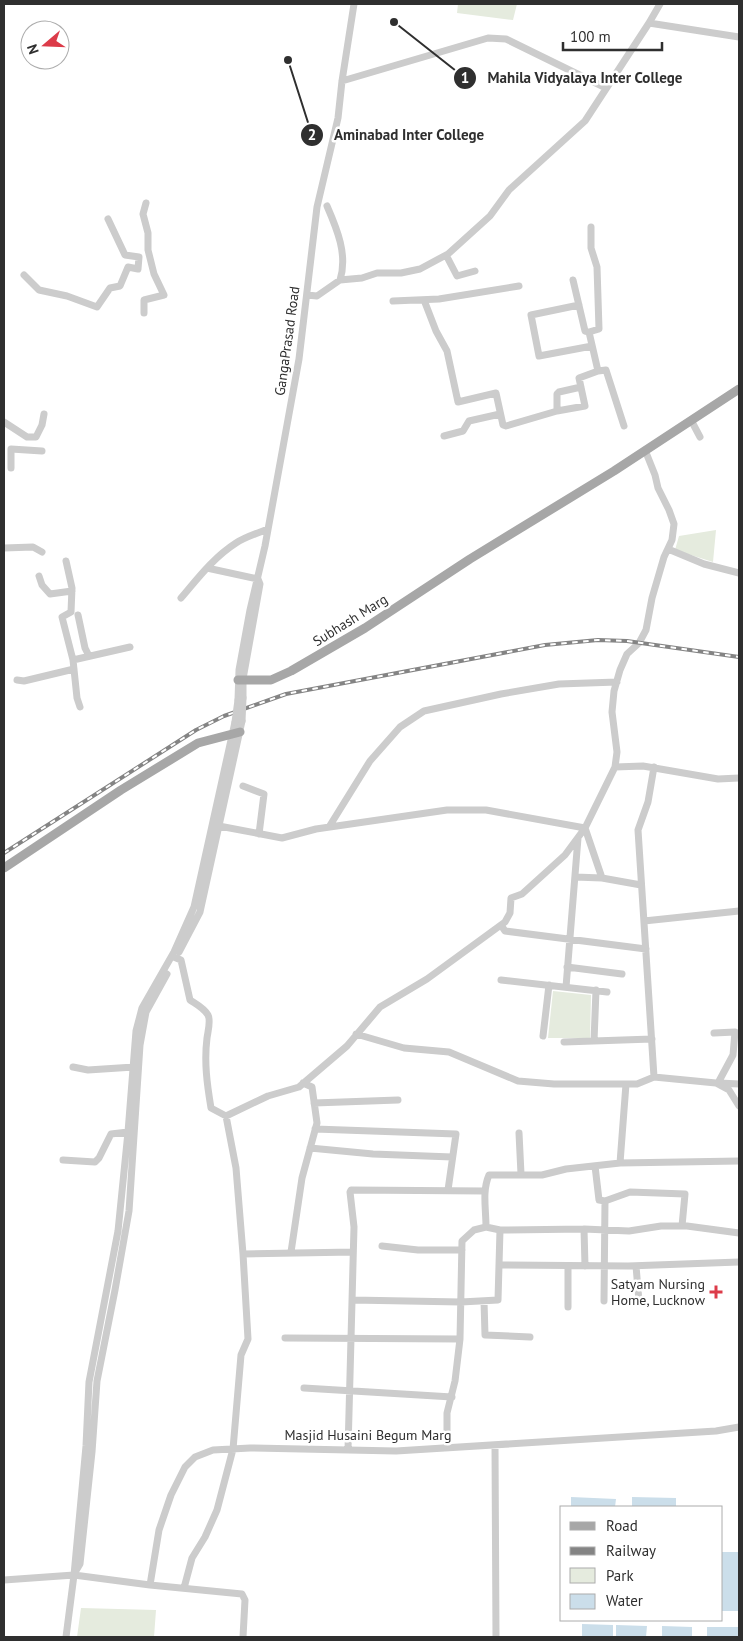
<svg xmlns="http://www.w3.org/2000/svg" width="743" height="1641" font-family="'PT Sans',sans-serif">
<rect width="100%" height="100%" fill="#fff"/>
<path fill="#e5ebde" d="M458 4H517L513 20 457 13Z
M716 530 713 562 675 550 679 536Z
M553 991 591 995 590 1038H548Z
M81 1608 156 1610 154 1637H77Z"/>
<path fill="#cbdeea" d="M571 1497 616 1499 615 1507H571Z
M632 1497 676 1498V1507H632Z
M722 1552H739L738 1611H722Z
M582 1624 613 1625V1637H582Z
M616 1625 647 1626 646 1637H616Z
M662 1626 692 1627V1637H662Z
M707 1627H738V1637H707Z"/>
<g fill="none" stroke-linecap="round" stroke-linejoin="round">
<path stroke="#ccc" stroke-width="7" d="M649 23 739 37
M342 81 488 38 506 39 606 88
M327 206C337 229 348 255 340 280
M591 227V248L597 267 599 329 589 332 598 371 606 370 624 426
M446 255 457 276 475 271
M24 275 39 290 67 296 97 307 110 288 120 286 128 267 138 269 139 257 125 255 108 219
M573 280 585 331 589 332
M307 295 317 296 340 280 362 278 377 273H401L420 269 448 254 490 216 509 190 585 121 649 23 660 4
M424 300 436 331 447 351 458 402 496 393 503 425 506 426 557 411 585 406 579 378 598 371
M393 301 439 299 519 286
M579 305 531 315 539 356 592 346
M144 313V300L164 295 154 274 148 250V233L143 214 146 203
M557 411V394L559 392 581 387
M691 420 700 437
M4 422 27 437H36L42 425 44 414
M444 436 463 431 469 421 500 414
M11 468V449L42 451
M4 548 33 547 42 552
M668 549 704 564 739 573
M66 561 72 588 71 612 62 617 73 660 77 698 80 707
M207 568 258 579
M39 576 42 585 50 594 72 591
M181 598C198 578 214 557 236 543 245 537 258 533 268 529
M78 615 85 648 89 656
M73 660 130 647
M17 680 24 681 74 669
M243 698V679L260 584 258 579
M238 700 239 670 250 610 265 546 299 359 317 207 338 118 342 81 354 4
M615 767 643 766 718 779 739 778
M654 767 648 802 638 830 654 1077
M243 786 264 794 259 834
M219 826 282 838 316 829 447 810H486L585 828
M329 827 370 761 400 727 424 711 501 694 559 684 617 682
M585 828 602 878 641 885
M575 877 602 878
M644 921 739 911
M501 925 505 931 646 949
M179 952 200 912 242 721
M176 958 181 960 190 1000C196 1004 204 1008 208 1015 211 1021 208 1031 207 1038 204 1062 207 1084 211 1108L226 1116 236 1168 243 1254 248 1339 241 1355 233 1449 217 1510 205 1537 192 1558 184 1588
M567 967 622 974
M501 980 607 992
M566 987 578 838
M714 1033 735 1032 733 1055 718 1083
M356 1034 404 1048 449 1052 518 1081 554 1084H637L654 1077 716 1083 729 1090 739 1106
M543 1036 549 985
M594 1041 596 990
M564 1042 652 1039
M73 1067 88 1070 134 1067
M719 1083 739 1084
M314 1103 398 1100
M226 1116 268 1096 299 1087 347 1046 380 1007 427 979 505 922 510 913 511 898 522 894 565 855 585 828 615 767 617 752 612 712 614 691 620 670 627 654 639 643 646 630 652 598 664 557 672 540 674 524 669 510 658 488 655 475 645 450
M315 1129 456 1134 448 1190
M519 1133 521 1174
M310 1148 373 1154 452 1157
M63 1160 95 1162 99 1158 111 1134 128 1132
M620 1163 626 1084
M595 1166 599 1200 605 1201 630 1192 685 1194 682 1226
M486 1227 500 1230 584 1229 629 1231 661 1226H687L739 1233
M584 1229 585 1266
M382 1246 418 1250H462
M291 1252 302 1178 317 1123 312 1087 303 1083
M243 1254 353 1252
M500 1265 628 1266 739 1262
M636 1266 639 1301
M352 1300 461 1302 498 1300 500 1230
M484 1301 485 1335 530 1337
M604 1301 605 1201
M568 1307V1266
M285 1338 460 1339
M304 1388 452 1397
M495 1445 496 1637
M447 1448V1413L455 1381 460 1339 462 1241 474 1230 486 1227C486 1209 482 1191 489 1175H542L566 1169 620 1163 739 1161
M348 1450 354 1227 350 1192 351 1190 485 1191
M74 1574 80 1564 92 1452 97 1381 115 1290 129 1211 140 1045 146 1012 167 974
M4 1580 74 1575 150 1585 242 1594 245 1600 243 1637
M150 1585 159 1530 171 1495 185 1467 195 1457 213 1450 250 1448 396 1451 716 1431 739 1427
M66 1637 74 1575 86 1446 89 1382 118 1231 128 1132 136 1031 142 1008 174 952 194 907 235 722"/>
<path stroke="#a7a7a7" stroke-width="9" d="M238 680H271L291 671 365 628 470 559 614 471 739 389
M4 868 121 790 198 743 240 732"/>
<defs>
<path id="rail" d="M4 853 196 730 224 716 286 694 545 645 598 640 627 641 739 657"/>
</defs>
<use href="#rail" stroke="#848484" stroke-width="4"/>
<use href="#rail" stroke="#fff" stroke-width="2" stroke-dasharray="5.5" stroke-linecap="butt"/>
<path stroke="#ccc" stroke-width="7" d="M242 721 243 698
M235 722 238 700"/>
</g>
<path fill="#dc3b49" stroke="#fff" stroke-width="2" d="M713.5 1284.5h5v5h5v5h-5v5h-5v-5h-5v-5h5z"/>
<g text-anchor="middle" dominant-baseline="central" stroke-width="5" stroke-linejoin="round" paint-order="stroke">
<g font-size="14" fill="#2f2f2f" stroke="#fff">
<text transform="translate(287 341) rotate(-82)">GangaPrasad Road</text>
<text transform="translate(350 620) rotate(-32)">Subhash Marg</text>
<text x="368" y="1435">Masjid Husaini Begum Marg</text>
</g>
<g font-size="14" fill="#2f2f2f" stroke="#fff" text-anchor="end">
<text x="705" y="1284">Satyam Nursing<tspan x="705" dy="16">Home, Lucknow</tspan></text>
</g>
</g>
<path fill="none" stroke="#2f2f2f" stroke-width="2" d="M394 22L465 78M288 60L312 135"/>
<g fill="#2f2f2f" stroke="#fff" stroke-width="2">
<circle cx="394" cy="22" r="5"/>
<circle cx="288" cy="60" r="5"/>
<circle cx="465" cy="78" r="12"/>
<circle cx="312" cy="135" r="12"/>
</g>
<g font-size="15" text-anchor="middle" font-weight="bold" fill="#fff">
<text x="465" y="83">1</text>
<text x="312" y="140">2</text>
</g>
<g font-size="15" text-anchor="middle" font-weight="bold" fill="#2f2f2f" stroke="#fff" stroke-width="5" stroke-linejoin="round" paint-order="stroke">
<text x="585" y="83">Mahila Vidyalaya Inter College</text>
<text x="409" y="140">Aminabad Inter College</text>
</g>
<rect width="743" height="1641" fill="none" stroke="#2f2f2f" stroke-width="10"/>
<rect x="560" y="1506" width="162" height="115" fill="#ffffff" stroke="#acacac"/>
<rect x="570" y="1522" width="25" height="8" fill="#a7a7a7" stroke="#acacac"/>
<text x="606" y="1531" font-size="15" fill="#2f2f2f">Road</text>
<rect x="570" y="1547" width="25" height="8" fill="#848484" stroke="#acacac"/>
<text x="606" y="1556" font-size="15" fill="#2f2f2f">Railway</text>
<rect x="570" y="1568" width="25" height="15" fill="#e5ebde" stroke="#acacac"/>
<text x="606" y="1581" font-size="15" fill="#2f2f2f">Park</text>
<rect x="570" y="1594" width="25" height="15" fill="#cbdeea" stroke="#acacac"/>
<text x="606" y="1606" font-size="15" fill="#2f2f2f">Water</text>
<g transform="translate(45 45) rotate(251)"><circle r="24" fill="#ffffff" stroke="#acacac"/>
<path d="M0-4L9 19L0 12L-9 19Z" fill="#dc3b49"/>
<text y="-8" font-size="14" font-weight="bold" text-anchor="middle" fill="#2f2f2f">N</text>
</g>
<path d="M563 42v8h99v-8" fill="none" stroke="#2f2f2f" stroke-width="2.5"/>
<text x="570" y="42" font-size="15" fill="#2f2f2f" stroke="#ffffff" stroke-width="4" paint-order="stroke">100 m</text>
</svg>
